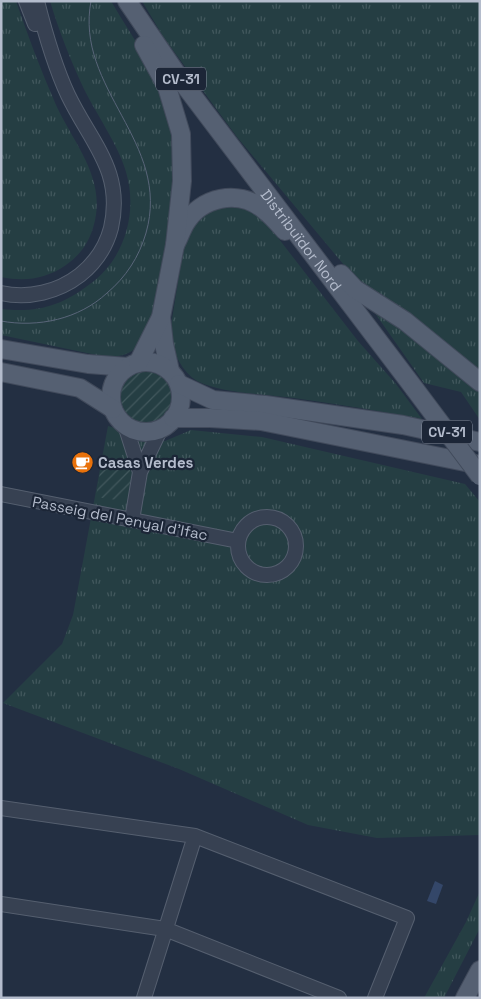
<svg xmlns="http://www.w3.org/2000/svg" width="481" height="999" font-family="'Space Grotesk',sans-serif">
<defs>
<pattern id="grass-tufts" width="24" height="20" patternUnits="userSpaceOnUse" patternTransform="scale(1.25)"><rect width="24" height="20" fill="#253e43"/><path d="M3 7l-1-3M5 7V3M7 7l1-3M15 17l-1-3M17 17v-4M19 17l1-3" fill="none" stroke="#42585d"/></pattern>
<pattern id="garden-furrows" width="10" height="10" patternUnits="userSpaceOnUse" patternTransform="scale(1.25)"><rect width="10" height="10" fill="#253e43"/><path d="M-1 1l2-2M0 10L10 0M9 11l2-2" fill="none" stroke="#42585d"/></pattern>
</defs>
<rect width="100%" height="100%" fill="#232f42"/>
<path fill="url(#grass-tufts)" d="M1 1H16C28 36 41 71 56 105 75 146 108 180 93 228 88 244 80 255 66 265 46 279 25 282 1 277Z
M50 1H111C136 44 169 87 177 137 179 151 179 172 178 186 174 216 157 324 140 344 130 355 119 357 106 357L1 335V309C38 313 61 306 90 284 125 259 138 212 126 172 119 146 95 112 83 87 70 59 59 31 50 1Z
M142 1H480V420L461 392 424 383 372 309 349 271 237 137 164 38Z
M231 202 258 212 358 341 396 384 422 419C380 411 337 404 294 398 266 394 223 394 197 381 182 372 174 353 169 338L185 238 201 214Z
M108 426 165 441 191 430 262 437 465 484 480 502V835L377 838 308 825 179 769 3 703 62 644 73 615Z
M480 891V928L446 994 444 998H424L466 922Z"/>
<path fill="url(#garden-furrows)" d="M120 397a27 27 0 1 1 54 0a27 27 0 1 1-54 0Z
M126 449 131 474 128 495 117 500 96 497 103 453 105 452 108 462 119 464 125 458Z"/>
<path fill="#344769" d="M435 881 443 885 436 904 427 901Z"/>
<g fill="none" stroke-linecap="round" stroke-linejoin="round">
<defs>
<path id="minor" d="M26 1 35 24
M1 293C29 299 58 292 80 275 95 263 106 247 111 228 124 171 91 143 68 95 54 65 45 33 37 1
M125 425 140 472
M1 494 238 541
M238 546a29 29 0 1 1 58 0a29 29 0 1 1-58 0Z
M132 520 140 472 161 428
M1 808 195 836 407 918 375 998
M1 904 165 929 339 998
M144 998 195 836"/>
<g id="major">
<path id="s1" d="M127 1 183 83 414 388"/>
<path d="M175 245C179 238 181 231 185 224 201 197 238 189 263 209 271 215 278 223 285 231"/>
<path d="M341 274 355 289 405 321 480 382"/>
<path d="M161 317 164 344 170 371"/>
<path d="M1 349 88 364 128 367"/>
<circle cx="146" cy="397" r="35"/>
<path d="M138 363 161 317 175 245 182 181 181 134 167 87 144 45"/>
<path d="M1 372 80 388 113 409"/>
<path d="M179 384 213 400 265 405 403 425 480 442"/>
<path d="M173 418H210L261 421 480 465"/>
<path d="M465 998 480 970"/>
</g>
</defs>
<use href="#minor" stroke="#555f6f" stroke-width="16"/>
<use href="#major" stroke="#414a5b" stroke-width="20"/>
<use href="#minor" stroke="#374152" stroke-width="14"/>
<use href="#major" stroke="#556072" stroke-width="18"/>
<path stroke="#596579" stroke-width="1" d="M1 321C38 328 79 319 107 293 126 277 139 257 146 233 172 142 74 89 91 1"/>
<defs>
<path id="major-bridge" d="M414 388 480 476"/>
</defs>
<use href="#major-bridge" stroke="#414a5b" stroke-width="20" stroke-linecap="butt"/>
<use href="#major-bridge" stroke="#556072" stroke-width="18"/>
</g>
<defs>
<symbol id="cafe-disc" viewBox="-11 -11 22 22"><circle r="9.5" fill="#e8710a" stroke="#1c2637"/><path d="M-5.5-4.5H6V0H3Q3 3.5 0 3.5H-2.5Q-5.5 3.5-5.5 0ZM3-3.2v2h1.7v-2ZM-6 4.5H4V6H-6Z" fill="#fff"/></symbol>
</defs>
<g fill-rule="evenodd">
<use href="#cafe-disc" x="70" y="450" width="25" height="25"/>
</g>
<g text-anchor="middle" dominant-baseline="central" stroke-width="4.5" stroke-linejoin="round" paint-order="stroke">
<g fill="#1c2637" stroke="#868f9f" stroke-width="1">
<rect x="156" y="67.5" width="50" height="23" rx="4"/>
<rect x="422" y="420.5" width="50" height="23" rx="4"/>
</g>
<g font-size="14" font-weight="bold" fill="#b4bccc">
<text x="181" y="79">CV-31</text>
<text x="447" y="432">CV-31</text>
</g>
<g font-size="15" fill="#b4bccc" stroke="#1c2637">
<text stroke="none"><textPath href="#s1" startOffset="296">Distribuïdor Nord</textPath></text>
<text transform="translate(120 518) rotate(11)">Passeig del Penyal d'Ifac</text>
</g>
<g font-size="15" font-weight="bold" fill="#b4bccc" stroke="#1c2637" text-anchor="start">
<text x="98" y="462">Casas Verdes</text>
</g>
</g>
<rect width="481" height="999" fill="none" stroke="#b4bccc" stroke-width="5"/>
</svg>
